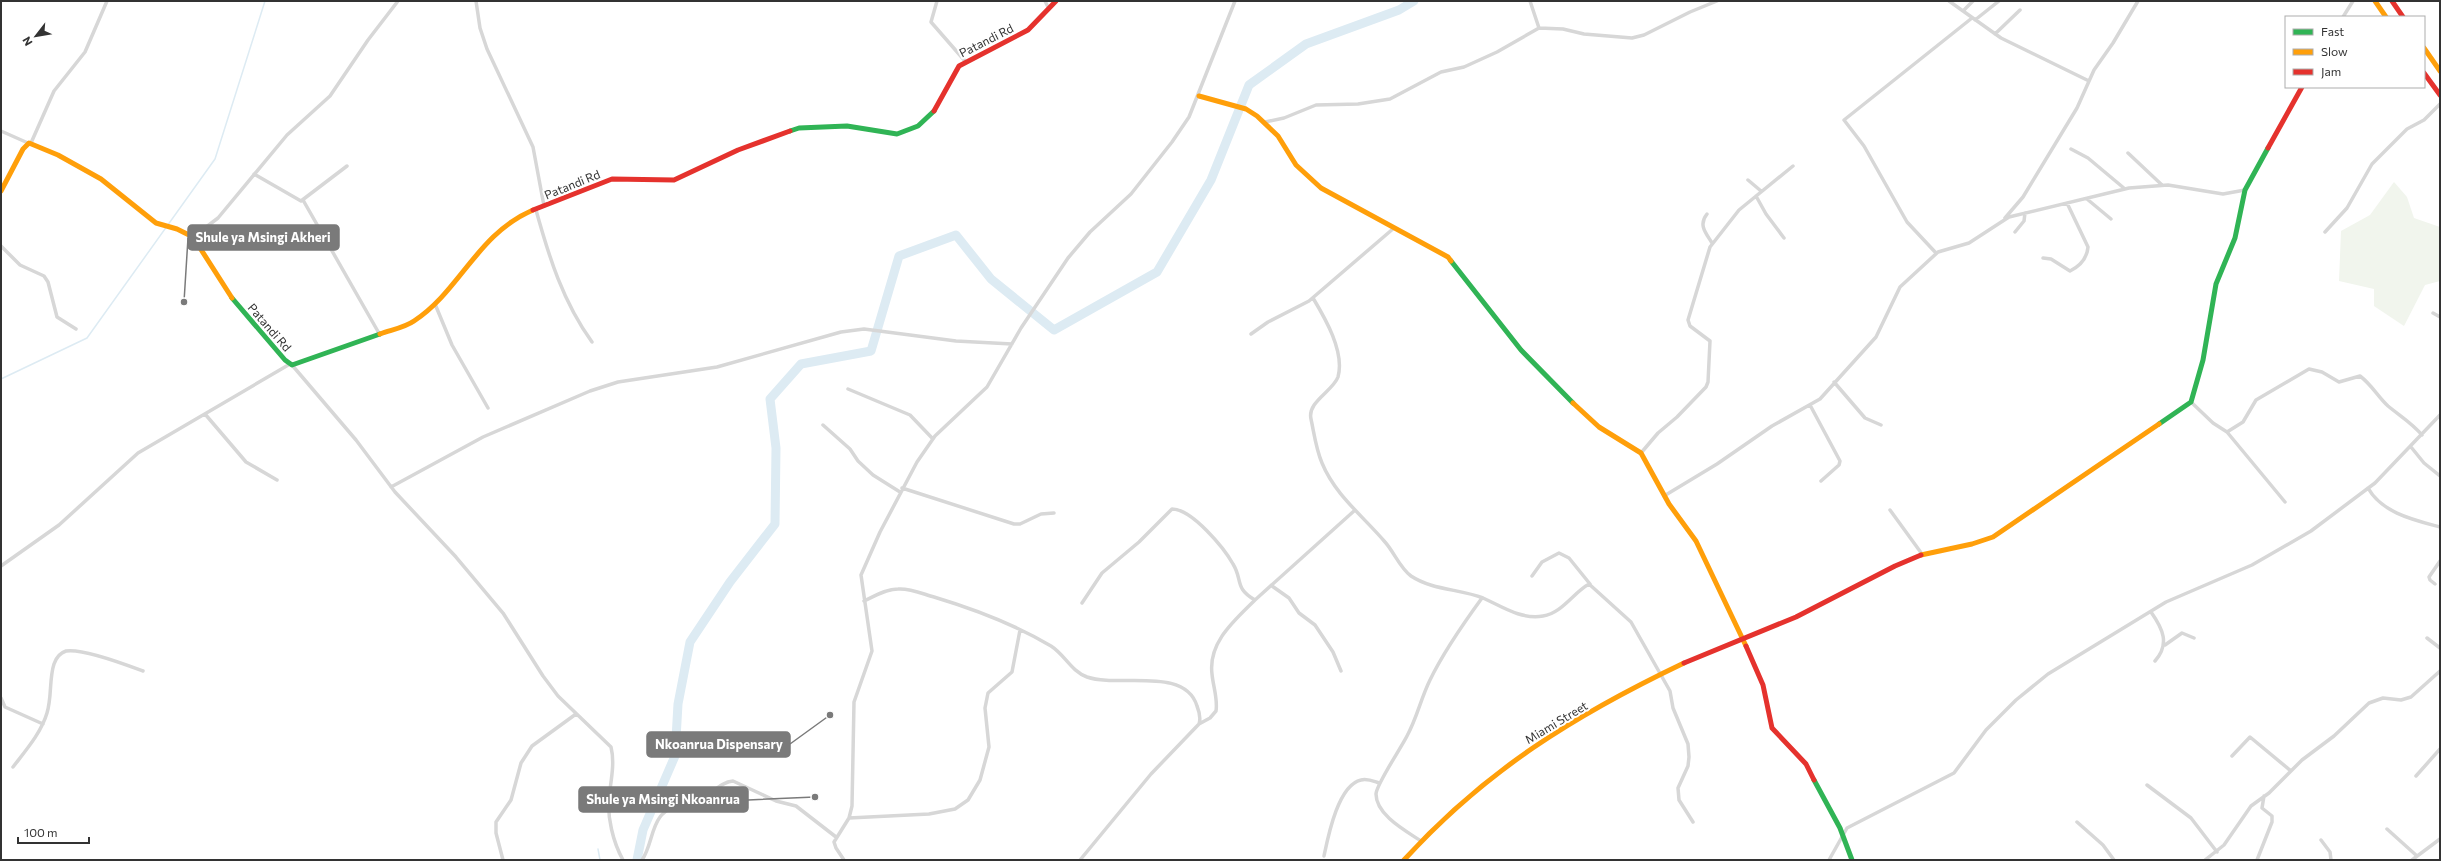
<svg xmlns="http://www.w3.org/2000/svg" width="2441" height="861" font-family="Commissioner,sans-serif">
<rect width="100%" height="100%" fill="#fff"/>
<path fill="#f1f5ed" d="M2394 182 2407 197 2414 218 2440 227V281L2425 285 2404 326 2374 306V289L2339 281 2341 231 2370 215Z"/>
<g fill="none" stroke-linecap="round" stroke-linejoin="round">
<path stroke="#ddebf3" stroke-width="1.5" d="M1 379 87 338 215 159 265 1
M598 849 600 860"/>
<path stroke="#ddebf3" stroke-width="9" d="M637 860 643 830 675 756 678 704 690 642 730 582 775 524 776 448 770 399 801 364 871 351 899 256 956 235 991 279 1054 330 1157 272 1211 180 1249 85 1306 44 1399 10 1414 1"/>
<path stroke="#d7d7d7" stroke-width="3.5" d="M476 1 480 28 487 49 533 147 544 206
M937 1 931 22 965 61
M1045 1 1049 9
M1530 1 1539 28
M1949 1 2001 38 2089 81
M1963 11 1973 1
M2343 17 2353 1
M1975 20 1999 1
M1995 34 2020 10
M1265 122 1284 118 1316 105 1358 104 1390 99 1441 72 1464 67 1497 52 1539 28 1563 29 1584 34 1632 38 1644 35 1690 12 1717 1
M1 131 28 143
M31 143 54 91 85 52 107 1
M2071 149 2088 158 2125 189
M2128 153 2162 185
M254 174 301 201 347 166
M1748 180 1761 191
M1756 196 1766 214 1784 238
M2087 199 2111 219
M303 200 380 335
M536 210C549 257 563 302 592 342
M1707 214C1698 225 1706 233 1712 243
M2005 218 2023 197 2077 108 2094 70 2113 43 2138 1
M2015 232 2024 221 2025 213
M2325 232 2347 208 2372 164 2407 129 2424 120 2440 104
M193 237 218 218 287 135 330 96 368 40 398 1
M1 246 20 265 44 276 48 282 57 317 76 329
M1936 253 1907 222 1864 146 1844 120 1972 18
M2043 258 2051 259 2070 271C2080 266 2087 258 2088 247L2067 203
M1313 298C1325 318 1345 352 1338 377 1333 391 1307 402 1311 419 1314 433 1316 449 1322 463 1335 495 1364 517 1385 542 1394 552 1400 568 1411 576 1432 590 1460 589 1483 598 1501 606 1521 620 1543 616 1562 613 1573 593 1589 584L1631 622 1670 691 1673 708 1688 744 1689 757 1688 766 1678 788 1679 800 1693 822
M435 304 452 345 488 408
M2433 313 2440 317
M1251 334 1268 322 1309 301 1394 228
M292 365 356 440 395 492 456 557 503 613 543 676 558 696 611 747C615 763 611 780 609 797 607 817 613 842 623 860
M1834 382 1865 418 1881 425
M848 389 910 415 933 439
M2191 402 2213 423 2227 432 2285 502
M1810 405 1840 461 1839 465 1821 481
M205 414 246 462 277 480
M823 425 850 449 858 461 873 475 900 492
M2227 432 2243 422 2256 400 2309 369 2322 372 2339 382 2360 376C2372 385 2378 397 2388 406 2400 416 2412 423 2422 435
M2411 447 2424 463 2440 476
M1641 453 1658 433 1677 417 1706 387 1708 382 1710 341 1690 326 1688 320 1710 247 1739 210 1793 166
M391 487 483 437 590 391 618 382 717 367 841 332 864 329 956 341 1012 344
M902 488 1014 524H1020L1041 514 1054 513
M2368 488C2382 513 2414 520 2440 527
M1664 496 1717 464 1772 426 1820 399 1876 337 1900 287 1938 252 1969 243 2009 217 2129 188 2168 185 2223 194 2245 190
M1890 510 1922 554
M1 566 59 525 138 453 290 364
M1532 576 1542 562 1559 553 1569 558 1590 584
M2435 584 2430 580 2429 577 2440 561
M1272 586 1289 598 1299 613 1315 625 1333 652 1341 671
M864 601C875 596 886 589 898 589 910 588 923 594 934 597 974 609 1014 624 1051 646 1065 655 1071 671 1087 677 1119 688 1185 666 1197 706 1199 711 1201 718 1199 724L1151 774 1080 860
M1082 603 1102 573 1139 542 1172 509C1192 509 1224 548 1233 564 1243 580 1234 588 1255 600L1354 511
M2151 612C2163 629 2170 644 2155 661
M2427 638 2440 648
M2165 645 2182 633 2194 638
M1 698 5 707 43 724
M1199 724 1210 718 1216 711C1218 699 1213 686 1212 674 1208 642 1235 620 1255 600
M2232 756 2250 737 2291 771
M13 767C26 750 41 733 47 713 52 697 49 679 54 664 56 658 60 653 66 651 83 648 127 665 143 671
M2416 776 2440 749
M2147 785 2191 818 2217 852
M849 818 929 814 955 809 968 800 980 780 989 747 985 708 988 693 1012 672 1020 630
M2077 822 2103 845 2114 860
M2387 829 2417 856
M2321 840 2330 852 2331 860
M1421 841C1406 831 1376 815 1376 794 1376 785 1401 748 1407 736 1417 718 1421 698 1430 680 1444 651 1463 624 1482 598
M1324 856C1328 837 1338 785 1361 780 1367 778 1373 781 1379 783
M503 860 496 833V822L511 800 521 763 532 746 576 714
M642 860C651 847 651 829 660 817 670 803 690 805 704 797 714 792 721 782 733 781L776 801 796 806 836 837
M844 860 836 848 834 842 849 818 852 806 854 702 872 651 861 575 880 532 917 462 935 436 987 387 1021 328 1068 258 1090 232 1131 194 1172 142 1189 117 1235 1
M1829 860 1847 828 1954 773 1986 730 2016 700 2048 674 2166 602 2252 565 2311 531 2375 483 2440 415
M2205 860 2224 845 2251 806 2269 793 2302 760 2334 736 2369 703 2383 698 2401 700 2411 697 2440 671
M2257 860 2272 822V816L2262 808 2264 796
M2412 860 2440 839"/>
<path stroke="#30b455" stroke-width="5" d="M790 131 799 128 847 126 897 134 918 126 934 111
M1451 261 1521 350 1573 403
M232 298 285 360 292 365 380 334
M2159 424 2191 402 2203 360 2216 284 2235 238 2245 190 2268 148
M1814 780 1840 828 1852 860"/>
<path stroke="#ff9f0a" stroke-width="5" d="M2375 1 2386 17
M2424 48 2440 71
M1199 96 1246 109 1257 116 1278 136 1296 165 1321 188 1448 257 1451 261
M1 191 23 149 29 143 58 155 101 179 156 223 177 229 193 237 232 298
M380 334C390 330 404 328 414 321 460 291 477 234 533 210
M1573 403 1599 427 1641 453 1669 504 1696 541 1746 646
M1921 555 1972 544 1993 537 2159 424
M1404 860C1486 770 1575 715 1684 663"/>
<path stroke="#e5322d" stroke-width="5" d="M2392 1 2403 17
M2424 73 2440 95
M934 111 959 66 1028 30 1056 1
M2268 148 2302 87
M533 210 612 179 674 180 738 150 790 131
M1746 646 1763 685 1772 728 1806 764 1814 780
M1684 663 1796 617 1895 566 1921 555"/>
</g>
<g text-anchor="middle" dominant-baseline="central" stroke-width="4" stroke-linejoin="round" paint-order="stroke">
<g font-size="12" fill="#333" stroke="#fff">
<text transform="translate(986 40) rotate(-27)">Patandi Rd</text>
<text transform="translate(572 184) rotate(-22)">Patandi Rd</text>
<text transform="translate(270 327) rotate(49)">Patandi Rd</text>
<text transform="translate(1556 722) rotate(-31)">Miami Street</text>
</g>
</g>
<path fill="none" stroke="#7a7a7a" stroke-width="1.5" d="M184 302L188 238M830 715L790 744M815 797L748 800"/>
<g fill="#7a7a7a" stroke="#fff" stroke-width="1.5">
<circle cx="184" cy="302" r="4"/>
<circle cx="830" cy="715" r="4"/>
<circle cx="815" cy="797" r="4"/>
</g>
<g fill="#7a7a7a" stroke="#7a7a7a" stroke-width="1.5">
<rect x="188" y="225" width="151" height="25" rx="4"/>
<rect x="647" y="732" width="143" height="25" rx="4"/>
<rect x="579" y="787" width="169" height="25" rx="4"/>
</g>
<g font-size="13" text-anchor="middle" font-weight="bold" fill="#fff">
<text x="263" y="242">Shule ya Msingi Akheri</text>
<text x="719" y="749">Nkoanrua Dispensary</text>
<text x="663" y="804">Shule ya Msingi Nkoanrua</text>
</g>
<rect width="2441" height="861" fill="none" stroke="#333333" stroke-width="4"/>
<rect x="2285" y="16" width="140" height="72" fill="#ffffff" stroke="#adadad"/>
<rect x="2293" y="29" width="20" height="6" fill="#30b455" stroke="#adadad"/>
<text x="2321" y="36" font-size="12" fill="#333333">Fast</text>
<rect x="2293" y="49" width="20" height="6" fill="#ff9f0a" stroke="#adadad"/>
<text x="2321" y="56" font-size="12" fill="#333333">Slow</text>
<rect x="2293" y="69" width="20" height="6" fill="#e5322d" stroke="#adadad"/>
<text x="2321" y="76" font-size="12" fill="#333333">Jam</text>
<g transform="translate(36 36) rotate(239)" stroke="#ffffff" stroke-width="3" paint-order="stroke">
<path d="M0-3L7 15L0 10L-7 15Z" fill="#333333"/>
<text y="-6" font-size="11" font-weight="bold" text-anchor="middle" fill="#333333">N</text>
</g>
<path d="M18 837v6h71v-6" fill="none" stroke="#333333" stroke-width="2"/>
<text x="24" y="837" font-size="12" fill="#333333" stroke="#ffffff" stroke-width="3" paint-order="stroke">100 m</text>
</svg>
